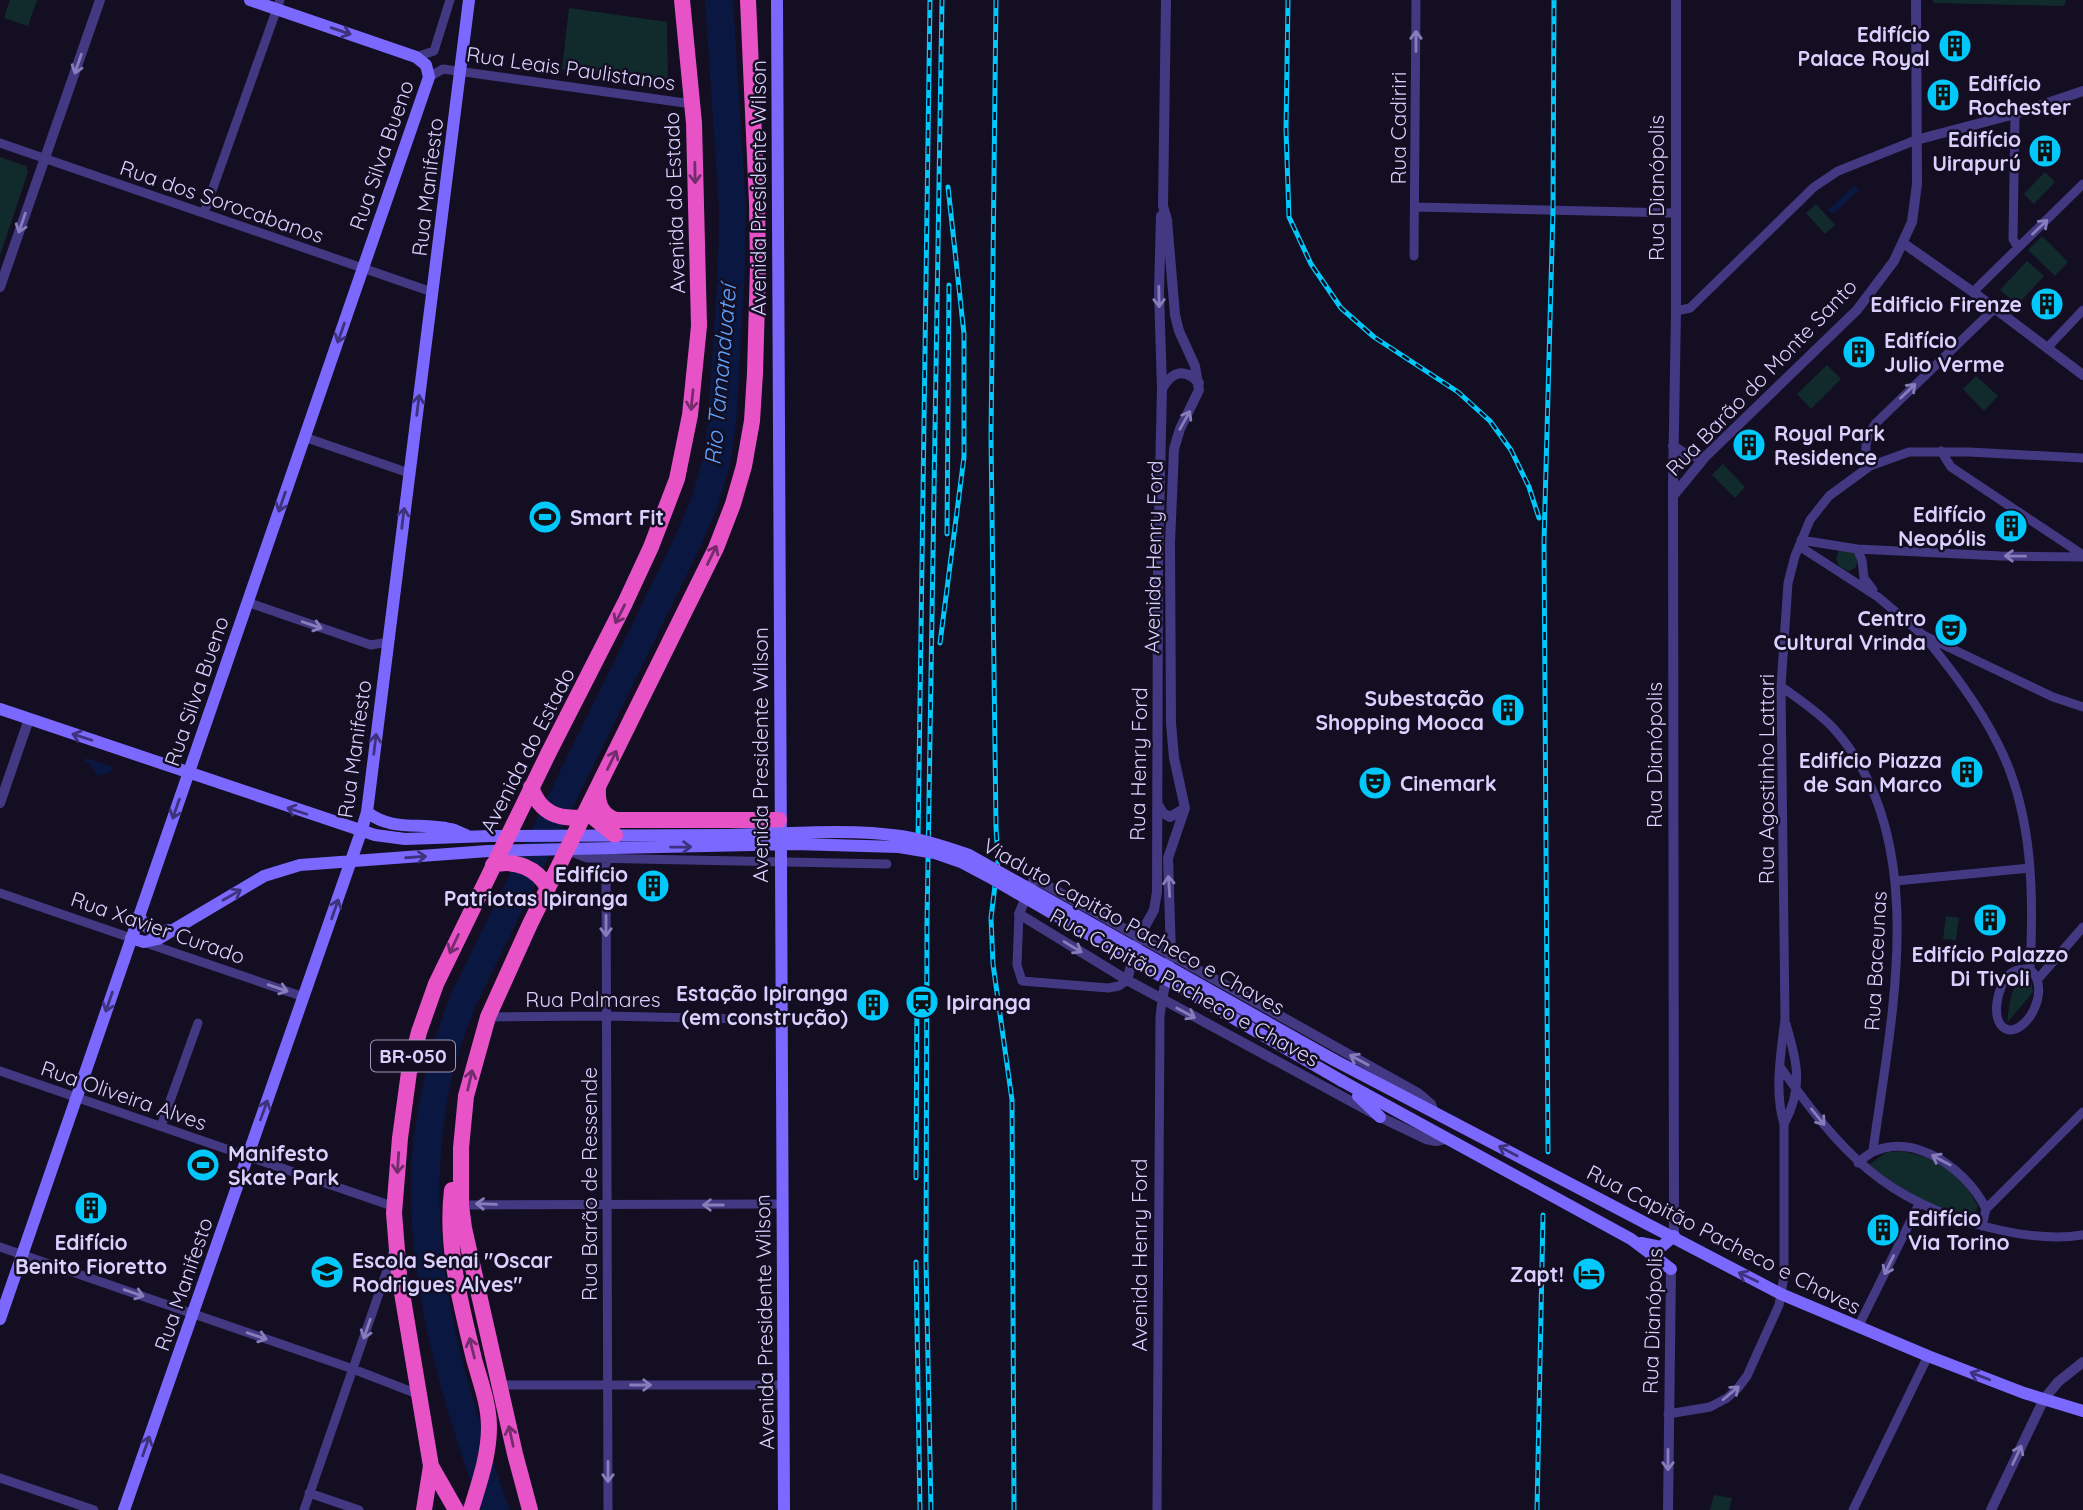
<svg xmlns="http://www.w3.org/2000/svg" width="2083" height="1510" font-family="Quicksand,sans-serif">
<rect width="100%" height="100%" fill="#140e23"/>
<path fill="#112b2d" d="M10 0H37L28 26 4 18Z
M1933 0H2066L2064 6 1933 3Z
M569 8 667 22 668 82 562 69Z
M0 157 26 166 28 172 0 255Z
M2045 172 2055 182 2034 204 2024 194Z
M1816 204 1835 225 1825 234 1806 213Z
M2042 236 2068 262 2055 276 2028 250Z
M2027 261 2044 276 2017 305 2000 290Z
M1827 365 1841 379 1811 409 1797 394Z
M1976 376 1998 396 1984 411 1963 389Z
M1723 464 1745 487 1735 498 1712 475Z
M1839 550 1854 551 1859 559 1855 568 1849 571 1839 566 1836 558Z
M1946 916 1959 918 1956 940 1943 939Z
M2027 979 2031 981 2033 992 2007 1023C2010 1007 2008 984 2027 979Z
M1900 1151C1938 1157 1960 1172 1978 1206L1974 1218C1934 1212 1901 1188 1869 1165L1885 1153Z
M199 1153 214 1159 207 1177 192 1172Z
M1714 1495 1732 1498 1729 1510H1710Z"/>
<path fill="#0a1841" d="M705 0H733L746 208 745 272 736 424 730 465 717 509 698 552 476 1005C467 1028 458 1052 452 1076 418 1230 458 1366 510 1510H481C444 1407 411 1301 411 1190 410 1123 427 1056 451 994L673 541 691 499 703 459 708 421 718 271 719 209Z
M1854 186 1859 190 1833 214 1828 210Z
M85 758 113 767 112 771 98 776 89 763 84 761Z"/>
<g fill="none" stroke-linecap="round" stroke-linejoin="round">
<path stroke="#433982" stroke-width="9" d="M416 57 434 51 450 0
M429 77 443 69 692 104
M2015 114 2013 239 2018 248
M0 143 432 292
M1415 207 1674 213
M204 213 280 0
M1414 256 1416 0
M1973 292 2083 184
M1676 311 1690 308 1814 187 1838 171 1916 140
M2047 348 2083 310
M304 437 409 473
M1941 451 1951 467 2083 555
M1870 466C1863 449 1865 439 1875 424L1995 308
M1801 540 1857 549 2001 556 2083 557
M1799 546 1878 597 1923 635 2053 697 2083 707
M1857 549 1862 560 1864 578 1873 590
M247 602 371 645 388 642
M1923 635C1951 669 1978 704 1998 744 2033 812 2034 894 2030 969
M1781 686C1799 700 1820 713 1835 730 1932 840 1891 1019 1873 1150
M569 851 587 858 887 864
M606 858 608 1510
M1896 881 2030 868
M0 893 131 938
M1019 914 1017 965 1022 981 1108 988 1119 986 1127 980
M146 943 304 997
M2030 969C2053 990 2025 1037 2006 1029 1989 1021 1998 984 2009 975 2015 969 2023 969 2030 969Z
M2038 979 2083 927
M488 1017 606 1016 782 1020
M1781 1068C1840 1151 1885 1202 1987 1227 2018 1235 2051 1240 2083 1235
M0 1071 395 1207
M1784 1124C1804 1087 1797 1063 1786 1024
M161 1126 198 1023
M1858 1163C1900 1121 1966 1166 1986 1209L1982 1226
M461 1205 782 1204
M1986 1209 2083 1112
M0 1247 353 1369 420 1395
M1858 1327 1919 1204
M499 1385H784
M1668 1414 1710 1407 1727 1398 1738 1388 1747 1376 1779 1305 1784 1276V1124C1774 1092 1781 1052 1785 1019L1781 686 1788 583 1795 556 1810 520 1829 496 1870 466 1909 452H1969L2083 458
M0 1478 94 1510
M309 1493 359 1510
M304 1510 394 1250
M1157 1510 1160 1017 1162 1000
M1853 1510 1928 1356"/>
<path stroke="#433982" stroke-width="10" d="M1916 140 2015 114 2083 91
M1903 243 1973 292 2083 375
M0 287 100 0
M1163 387C1173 371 1185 368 1199 383
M1673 446 1689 456 1705 457
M1673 496 1705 457 1857 310 1894 261 1912 222 1917 184 1916 0
M0 803 29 719
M1158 805 1163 813 1170 817 1185 808
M1127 980 1139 937 1154 910 1157 892 1158 561 1162 389 1159 292 1161 216
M1162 1000 1171 954 1168 858 1185 808 1174 758 1171 723 1170 543 1174 449 1180 429 1199 390 1195 366 1179 331 1175 315 1167 220 1163 206 1166 0
M1434 1112 1431 1104 1418 1093 1039 881 1034 880 1032 883 1019 914 1127 980 1380 1117 1426 1139 1436 1141 1445 1139
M1674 1236 1673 484 1676 311V0
M1668 1510 1671 1269
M1991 1510 2044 1399 2058 1382 2083 1362"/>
<path stroke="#7b68ff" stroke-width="12" d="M777 0 784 1510
M0 709 375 835 405 839 490 836 728 835
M367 812C392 832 421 822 450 829 456 830 461 833 466 835
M139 915C144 928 155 935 169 930
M131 938 144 942 158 939 264 876 300 865 488 851 613 848
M1334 1060 1781 1294 1928 1356 2024 1393 2083 1411
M1342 1081 1631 1239 1671 1269
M1358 1096 1380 1117
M1641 1243 1661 1247 1674 1236
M0 1319 429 77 426 65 416 57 250 0
M124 1510 361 832 367 812 469 0"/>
<path stroke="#e852c7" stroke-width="16" d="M531 787C540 813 558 820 584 817
M598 788C597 803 601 815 616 820H779
M593 817 615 835
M493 865C515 859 537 868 548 888
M452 1190C445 1247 461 1304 474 1359 480 1381 489 1404 489 1427 489 1456 479 1483 471 1510
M424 1510 431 1466
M456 1510 431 1466 399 1275 394 1213 400 1138 409 1072 419 1032 436 984 549 752 625 603 651 547 677 479 690 415 699 326 694 123 682 0
M530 1510 515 1454 464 1228 461 1205V1148L466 1096 488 1017 530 924 716 548 733 504 744 466 752 421 755 373 758 266 757 203 748 0"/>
<defs>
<path id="rail" d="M996 0 991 437 996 827 998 861 991 918 993 964 1012 1100 1014 1510
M1288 0 1286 130 1289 217 1311 264 1341 308 1374 337 1458 392 1490 421 1511 450 1529 487 1539 518
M947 534 949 285
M940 643 964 457V334L948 187
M918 842 930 0
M1548 1152 1544 542 1553 210 1554 0
M916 1178 917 989
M916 1262 920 1510
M931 1510 926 1261 927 923 942 0
M1537 1510 1543 1215"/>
</defs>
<use href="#rail" stroke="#00c8fb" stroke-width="5"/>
<use href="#rail" stroke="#140e23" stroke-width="2.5" stroke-dasharray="8" stroke-linecap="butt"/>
<path stroke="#7b68ff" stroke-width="12" d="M728 835C783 834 847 828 901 836 925 840 946 847 969 855L1334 1060
M613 848 795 844 899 847 935 853 961 862 993 879 1342 1081"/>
</g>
<defs><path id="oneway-shaft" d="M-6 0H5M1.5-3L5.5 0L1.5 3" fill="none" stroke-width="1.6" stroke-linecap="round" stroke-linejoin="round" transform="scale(1.75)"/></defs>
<g stroke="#3d327b">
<use href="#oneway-shaft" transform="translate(341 31) rotate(19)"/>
<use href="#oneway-shaft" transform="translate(341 333) rotate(109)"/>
<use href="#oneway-shaft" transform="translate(418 405) rotate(-83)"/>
<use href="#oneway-shaft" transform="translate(282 502) rotate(109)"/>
<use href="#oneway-shaft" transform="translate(403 518) rotate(-83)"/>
<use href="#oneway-shaft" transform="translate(82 737) rotate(-162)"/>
<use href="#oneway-shaft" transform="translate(375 744) rotate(-83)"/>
<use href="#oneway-shaft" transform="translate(176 809) rotate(109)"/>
<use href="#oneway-shaft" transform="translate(297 811) rotate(-162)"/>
<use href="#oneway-shaft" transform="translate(681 847) rotate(-1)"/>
<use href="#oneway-shaft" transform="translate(416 857) rotate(-4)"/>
<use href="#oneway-shaft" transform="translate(232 895) rotate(-30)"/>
<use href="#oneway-shaft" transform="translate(335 909) rotate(-71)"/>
<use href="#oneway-shaft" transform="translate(109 1002) rotate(109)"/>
<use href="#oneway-shaft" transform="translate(264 1110) rotate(-70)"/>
<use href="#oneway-shaft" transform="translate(1508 1151) rotate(-152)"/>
<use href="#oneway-shaft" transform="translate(1748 1277) rotate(-154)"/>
<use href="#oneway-shaft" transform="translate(1980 1376) rotate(-159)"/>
<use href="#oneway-shaft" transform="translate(146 1446) rotate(-71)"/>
</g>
<g stroke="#877dba">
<use href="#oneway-shaft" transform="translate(1416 41) rotate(-90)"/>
<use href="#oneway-shaft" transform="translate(78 64) rotate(109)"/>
<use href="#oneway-shaft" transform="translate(22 223) rotate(109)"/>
<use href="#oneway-shaft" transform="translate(2040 227) rotate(-44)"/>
<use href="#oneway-shaft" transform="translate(1159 297) rotate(89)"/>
<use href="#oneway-shaft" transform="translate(1908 391) rotate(-44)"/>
<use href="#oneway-shaft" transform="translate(1185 420) rotate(-61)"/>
<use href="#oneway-shaft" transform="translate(2015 556) rotate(-179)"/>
<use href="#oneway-shaft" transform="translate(312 625) rotate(19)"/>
<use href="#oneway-shaft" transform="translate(1169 886) rotate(-94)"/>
<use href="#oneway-shaft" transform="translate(606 926) rotate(90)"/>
<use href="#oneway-shaft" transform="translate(1073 947) rotate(31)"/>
<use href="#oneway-shaft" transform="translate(278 988) rotate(19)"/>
<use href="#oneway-shaft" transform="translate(1186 1013) rotate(28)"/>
<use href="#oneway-shaft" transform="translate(1359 1060) rotate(-151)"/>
<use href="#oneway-shaft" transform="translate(1818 1117) rotate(51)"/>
<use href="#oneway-shaft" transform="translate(1941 1160) rotate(-152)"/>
<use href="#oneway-shaft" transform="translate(486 1204) rotate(-178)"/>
<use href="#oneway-shaft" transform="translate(713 1205) rotate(180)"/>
<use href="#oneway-shaft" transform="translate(1889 1265) rotate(116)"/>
<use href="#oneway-shaft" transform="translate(134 1293) rotate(19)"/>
<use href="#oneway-shaft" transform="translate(367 1329) rotate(109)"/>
<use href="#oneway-shaft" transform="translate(257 1336) rotate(19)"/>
<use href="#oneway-shaft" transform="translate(641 1385)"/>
<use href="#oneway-shaft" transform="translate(1731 1393) rotate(-40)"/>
<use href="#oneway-shaft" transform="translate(2017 1455) rotate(-65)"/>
<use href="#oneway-shaft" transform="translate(1668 1460) rotate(90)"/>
<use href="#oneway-shaft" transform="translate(608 1472) rotate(90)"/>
</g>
<g stroke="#732d6d">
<use href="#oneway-shaft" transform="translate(695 173) rotate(89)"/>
<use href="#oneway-shaft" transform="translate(692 400) rotate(96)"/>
<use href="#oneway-shaft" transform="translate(712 555) rotate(-64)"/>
<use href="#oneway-shaft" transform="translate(620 614) rotate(117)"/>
<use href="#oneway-shaft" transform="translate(612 760) rotate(-64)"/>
<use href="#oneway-shaft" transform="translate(454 944) rotate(115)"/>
<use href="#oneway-shaft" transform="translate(470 1080) rotate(-77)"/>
<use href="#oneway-shaft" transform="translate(398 1163) rotate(94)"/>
<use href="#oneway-shaft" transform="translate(472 1348) rotate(-104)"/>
<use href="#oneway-shaft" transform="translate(511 1436) rotate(-102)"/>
</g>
<defs>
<symbol id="building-disc" viewBox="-11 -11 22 22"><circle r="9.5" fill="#00c8fb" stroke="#140e23"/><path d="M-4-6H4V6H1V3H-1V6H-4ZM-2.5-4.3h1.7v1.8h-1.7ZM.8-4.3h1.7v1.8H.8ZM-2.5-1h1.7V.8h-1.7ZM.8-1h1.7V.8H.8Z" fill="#111"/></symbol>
<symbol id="stadium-disc" viewBox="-11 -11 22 22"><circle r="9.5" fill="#00c8fb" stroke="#140e23"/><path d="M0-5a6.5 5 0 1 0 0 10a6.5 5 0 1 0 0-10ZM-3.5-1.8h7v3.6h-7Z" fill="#111"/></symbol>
<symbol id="theatre-disc" viewBox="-11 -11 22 22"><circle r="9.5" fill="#00c8fb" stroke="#140e23"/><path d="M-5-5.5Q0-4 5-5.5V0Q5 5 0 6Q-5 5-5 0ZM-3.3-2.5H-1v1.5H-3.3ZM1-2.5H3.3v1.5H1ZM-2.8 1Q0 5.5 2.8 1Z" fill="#111"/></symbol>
<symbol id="station-disc" viewBox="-11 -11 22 22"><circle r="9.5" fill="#00c8fb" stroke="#140e23"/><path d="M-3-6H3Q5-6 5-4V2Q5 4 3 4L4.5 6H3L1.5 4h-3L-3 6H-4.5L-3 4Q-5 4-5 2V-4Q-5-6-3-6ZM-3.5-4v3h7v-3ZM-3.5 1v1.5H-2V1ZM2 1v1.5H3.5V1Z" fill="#111"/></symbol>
<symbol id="school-disc" viewBox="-11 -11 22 22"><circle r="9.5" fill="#00c8fb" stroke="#140e23"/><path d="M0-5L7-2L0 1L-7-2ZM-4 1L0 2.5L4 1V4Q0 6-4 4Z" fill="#111"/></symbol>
<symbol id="hotel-disc" viewBox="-11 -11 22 22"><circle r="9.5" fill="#00c8fb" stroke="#140e23"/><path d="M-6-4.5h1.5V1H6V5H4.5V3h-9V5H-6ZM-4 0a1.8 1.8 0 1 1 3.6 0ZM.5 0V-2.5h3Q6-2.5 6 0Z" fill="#111"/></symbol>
</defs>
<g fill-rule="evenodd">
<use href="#building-disc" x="1936" y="27" width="38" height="38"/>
<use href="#building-disc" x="1924" y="76" width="38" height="38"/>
<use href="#building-disc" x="2026" y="132" width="38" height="38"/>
<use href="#building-disc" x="2028" y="285" width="38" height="38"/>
<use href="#building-disc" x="1840" y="333" width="38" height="38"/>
<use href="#building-disc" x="1730" y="426" width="38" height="38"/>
<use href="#stadium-disc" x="526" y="498" width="38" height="38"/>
<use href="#building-disc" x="1992" y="507" width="38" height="38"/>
<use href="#theatre-disc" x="1932" y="611" width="38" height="38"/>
<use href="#building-disc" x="1489" y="691" width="38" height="38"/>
<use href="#building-disc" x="1948" y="753" width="38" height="38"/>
<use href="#theatre-disc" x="1356" y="764" width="38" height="38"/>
<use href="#building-disc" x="634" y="867" width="38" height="38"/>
<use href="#building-disc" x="1971" y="901" width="38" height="38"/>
<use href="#station-disc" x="903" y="983" width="38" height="38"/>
<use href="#building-disc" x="854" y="986" width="38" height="38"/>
<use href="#stadium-disc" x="184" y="1146" width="38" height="38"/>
<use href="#building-disc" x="72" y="1189" width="38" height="38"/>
<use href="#building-disc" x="1864" y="1211" width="38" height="38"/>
<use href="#school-disc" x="308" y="1253" width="38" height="38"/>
<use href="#hotel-disc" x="1570" y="1255" width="38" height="38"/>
</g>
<g text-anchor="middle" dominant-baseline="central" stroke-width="5" stroke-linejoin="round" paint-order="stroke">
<rect fill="#140e23" stroke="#9f96bd" stroke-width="2" x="371" y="1040.5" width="84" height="31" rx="5"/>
<g font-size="19" font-weight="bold" fill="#dbd1ff">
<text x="413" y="1056">BR-050</text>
</g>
<g font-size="21" font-weight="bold" fill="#dbd1ff" stroke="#140e23" text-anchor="end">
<text x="1930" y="34">Edifício<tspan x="1930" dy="24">Palace Royal</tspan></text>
<text x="1968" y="83" text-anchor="start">Edifício<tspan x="1968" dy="24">Rochester</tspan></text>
<text x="2021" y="139">Edifício<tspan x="2021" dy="24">Uirapurú</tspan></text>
<text x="2022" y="304">Edificio Firenze</text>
<text x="1884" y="340" text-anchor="start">Edifício<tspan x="1884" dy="24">Julio Verme</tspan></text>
<text x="1774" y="433" text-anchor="start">Royal Park<tspan x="1774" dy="24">Residence</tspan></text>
<text x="1986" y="514">Edifício<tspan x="1986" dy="24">Neopólis</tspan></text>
<text x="570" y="517" text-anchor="start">Smart Fit</text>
<text x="1926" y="618">Centro<tspan x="1926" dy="24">Cultural Vrinda</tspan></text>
<text x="1484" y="698">Subestação<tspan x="1484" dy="24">Shopping Mooca</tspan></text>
<text x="1942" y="760">Edifício Piazza<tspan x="1942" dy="24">de San Marco</tspan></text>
<text x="1400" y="783" text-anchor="start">Cinemark</text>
<text x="628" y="874">Edifício<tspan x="628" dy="24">Patriotas Ipiranga</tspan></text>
<text x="1990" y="954" text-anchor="middle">Edifício Palazzo<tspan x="1990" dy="24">Di Tivoli</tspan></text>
<text x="848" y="993">Estação Ipiranga<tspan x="848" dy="24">(em construção)</tspan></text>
<text x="946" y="1002" text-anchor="start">Ipiranga</text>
<text x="228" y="1153" text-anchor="start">Manifesto<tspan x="228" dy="24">Skate Park</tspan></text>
<text x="1908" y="1218" text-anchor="start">Edifício<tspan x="1908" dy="24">Via Torino</tspan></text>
<text x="91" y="1242" text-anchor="middle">Edifício<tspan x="91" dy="24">Benito Fioretto</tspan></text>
<text x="352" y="1260" text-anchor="start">Escola Senai "Oscar<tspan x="352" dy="24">Rodrigues Alves"</tspan></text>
<text x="1564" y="1274">Zapt!</text>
</g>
<g font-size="21" fill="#dbd1ff" stroke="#140e23">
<text transform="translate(571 68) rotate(8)">Rua Leais Paulistanos</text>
<text transform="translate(1398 128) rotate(-90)">Rua Cadiriri</text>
<text transform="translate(381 155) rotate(-71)">Rua Silva Bueno</text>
<text transform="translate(427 187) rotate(-83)">Rua Manifesto</text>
<text transform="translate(758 188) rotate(-90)">Avenida Presidente Wilson</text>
<text transform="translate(1656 188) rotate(-90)">Rua Dianópolis</text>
<text transform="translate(222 201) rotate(19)">Rua dos Sorocabanos</text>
<text transform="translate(674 203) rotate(-92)">Avenida do Estado</text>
<text transform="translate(1761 377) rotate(-46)">Rua Barão do Monte Santo</text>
<text transform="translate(1153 557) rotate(-89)">Avenida Henry Ford</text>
<text transform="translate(196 691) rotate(-71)">Rua Silva Bueno</text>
<text transform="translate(354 749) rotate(-82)">Rua Manifesto</text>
<text transform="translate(527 750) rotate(-63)">Avenida do Estado</text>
<text transform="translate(760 755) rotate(-90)">Avenida Presidente Wilson</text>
<text transform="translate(1654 755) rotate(-90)">Rua Dianópolis</text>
<text transform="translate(1138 764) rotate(-89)">Rua Henry Ford</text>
<text transform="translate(1766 779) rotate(-90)">Rua Agostinho Lattari</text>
<text transform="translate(1134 926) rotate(29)">Viaduto Capitão Pacheco e Chaves</text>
<text transform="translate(158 927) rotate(19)">Rua Xavier Curado</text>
<text transform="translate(1875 961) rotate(-87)">Rua Baceunas</text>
<text transform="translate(1185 987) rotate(29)">Rua Capitão Pacheco e Chaves</text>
<text x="593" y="999">Rua Palmares</text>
<text transform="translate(124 1095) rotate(19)">Rua Oliveira Alves</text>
<text transform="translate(589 1184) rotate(-90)">Rua Barão de Ressende</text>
<text transform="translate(1724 1239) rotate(27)">Rua Capitão Pacheco e Chaves</text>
<text transform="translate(1139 1255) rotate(-90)">Avenida Henry Ford</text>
<text transform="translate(183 1284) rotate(-71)">Rua Manifesto</text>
<text transform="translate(1652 1321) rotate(-88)">Rua Dianópolis</text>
<text transform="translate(764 1322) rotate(-91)">Avenida Presidente Wilson</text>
</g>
<g font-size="23" font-style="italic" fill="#5fa4ff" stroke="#140e23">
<text transform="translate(720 375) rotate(-85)">Rio Tamanduateí</text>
</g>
</g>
</svg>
